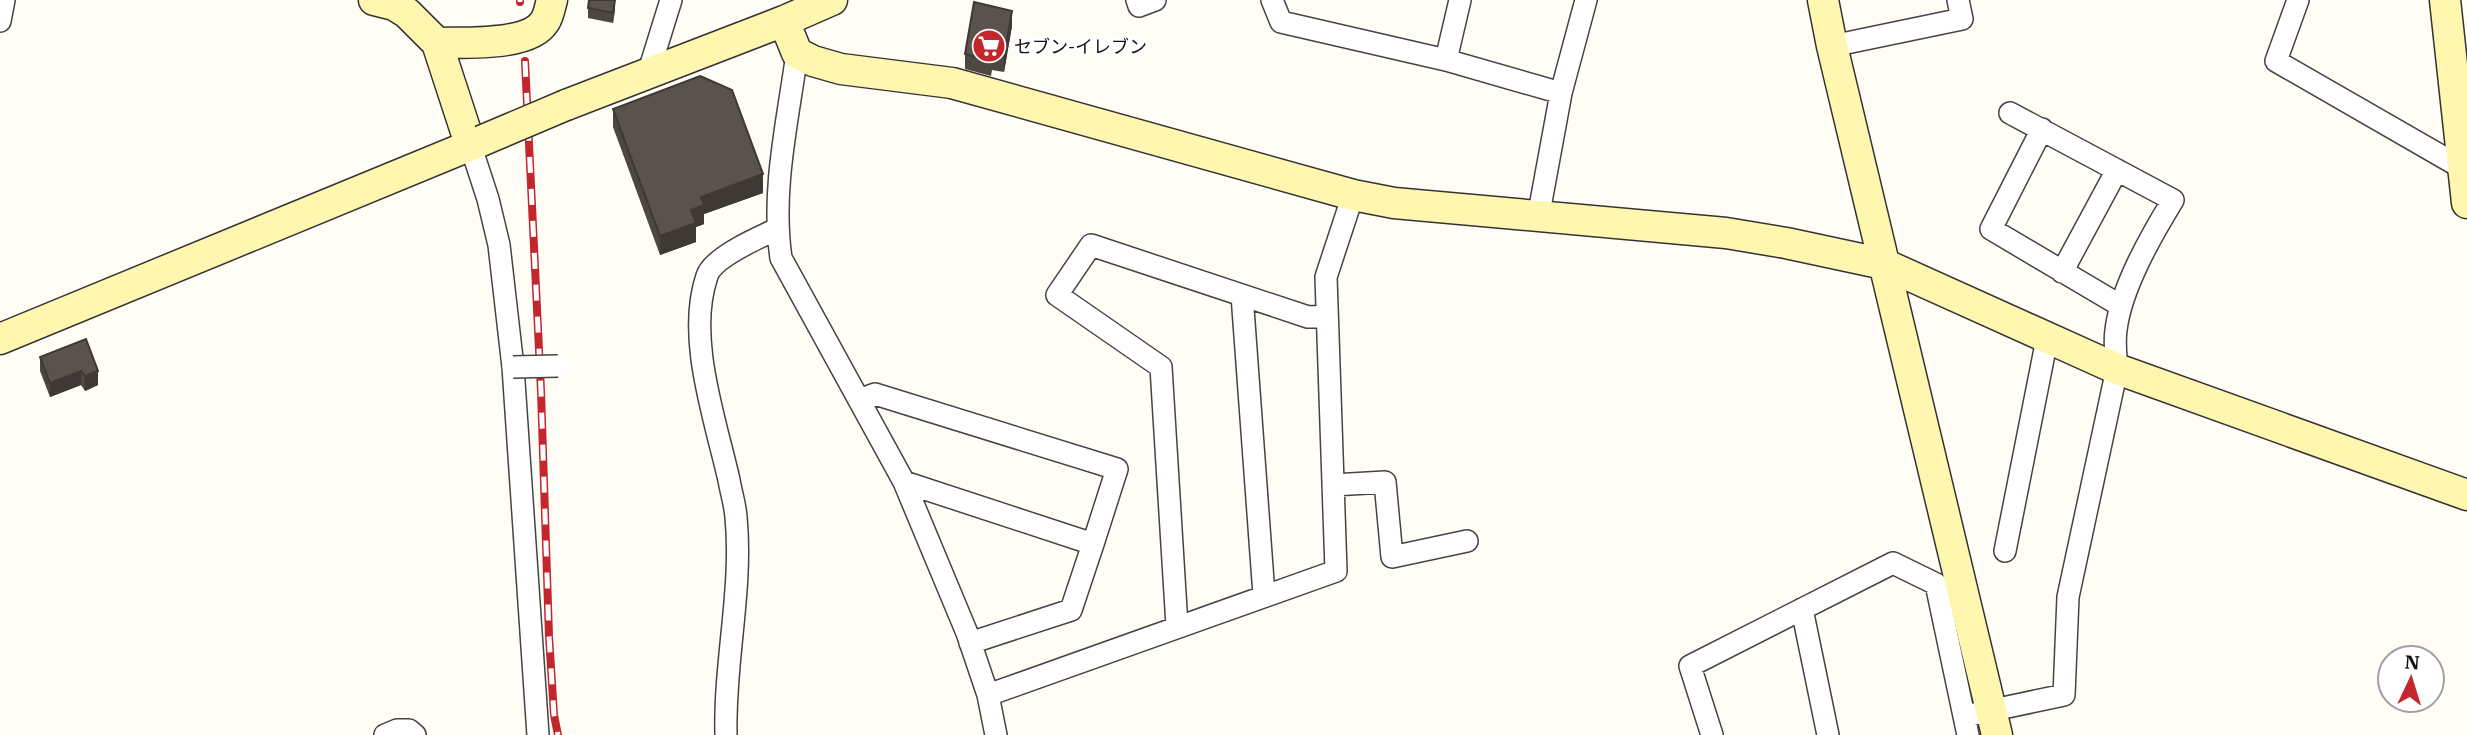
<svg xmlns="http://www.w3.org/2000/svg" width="2467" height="735" font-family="'IBM Plex Serif','Noto Sans JP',serif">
<rect width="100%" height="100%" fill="#fffdf5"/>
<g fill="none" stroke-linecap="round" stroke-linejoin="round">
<defs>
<path id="street" d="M1137 0 1139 6 1155 0
M1272 0 1281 22 1446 60 1561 93
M2298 0 2276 61 2462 168
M0 21 4 0
M1832 46 1962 19 1958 0
M797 53C788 120 771 190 781 258L904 482 967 633 988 695 996 735
M1446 60 1460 0
M648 74 671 0
M2042 129 1991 229 2121 306
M470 144 488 199 499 245 513 367 538 735
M1538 218 1561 93 1586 0
M2062 272 2117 170
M1242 295 1264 595
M859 400 875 394 1117 469 1093 544 904 482
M1333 485 1385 482 1392 557 1467 541
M2005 551 2047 339
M1802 609 1828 735
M1177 626 1161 367 1057 295 1091 245 1308 317 1327 316
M970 643 1071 610 1093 544
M988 695 1336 571 1326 277 1353 195
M1965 716 2064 695 2068 597 2117 369C2116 356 2114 343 2116 330 2121 288 2151 236 2173 200L2010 113
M385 735 397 730H409L415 735
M726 735C724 662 743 589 736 517 735 504 731 492 729 480 715 418 686 337 707 276 713 257 760 237 777 229
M1712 735 1690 666 1893 563 1936 584 1968 735"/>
<path id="secondary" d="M374 0 394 5 407 13 437 43 470 144
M1823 0 1832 46 1997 735
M2445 0 2467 203
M784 21 797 53 813 61 841 69 952 83 1353 195 1394 203 1726 233 1786 243 1884 264 2117 369 2467 495
M437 43C464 42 530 47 545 21 549 15 550 6 552 0
M566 105 784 21 832 0
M0 339 481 141"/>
</defs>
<use href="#street" stroke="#444" stroke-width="24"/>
<use href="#secondary" stroke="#333" stroke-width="33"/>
<use href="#street" stroke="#fff" stroke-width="21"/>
<use href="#secondary" stroke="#fff6b0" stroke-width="30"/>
<defs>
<path id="rail" d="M520 0V2
M525 61 541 391 549 636 554 715 558 735"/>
</defs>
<use href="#rail" stroke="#c4262e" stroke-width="8"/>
<use href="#rail" stroke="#fff" stroke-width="5" stroke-dasharray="16" stroke-linecap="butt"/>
<defs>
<path id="street-bridge" d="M513 367 558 366"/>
<path id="secondary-bridge" d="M481 141 566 105"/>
</defs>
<use href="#street-bridge" stroke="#444" stroke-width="24" stroke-linecap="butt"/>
<use href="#secondary-bridge" stroke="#333" stroke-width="33" stroke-linecap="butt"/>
<use href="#street-bridge" stroke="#fff" stroke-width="21"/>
<use href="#secondary-bridge" stroke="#fff6b0" stroke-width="30"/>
</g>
<path fill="#4d4742" d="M588 8 615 9 613 23 588 18Z
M1012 26 1004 72 992 70 991 76 965 69V54Z
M613 109 763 193 704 214V224L696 227V242L660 255 613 127Z
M86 339 98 385 85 391 81 385 50 397 40 371V357Z"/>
<path fill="#3f3936" d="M615 0V9L613 23V13Z
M1012 11V26L1004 72V57Z
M763 174V193L704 214V224L696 227V242L660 255V236L691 210 701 197Z
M81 371V385L50 397V383Z
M98 371V385L85 391V376Z"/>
<path fill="#5a524d" stroke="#3f3936" stroke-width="2" d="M589 0H615L613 13 588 8Z
M974 2 1012 11 1004 57 992 55 991 61 965 54Z
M700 76 732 90 763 174 701 197 704 205 691 210 696 223 660 236 613 109Z
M86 339 98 371 85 376 81 371 50 383 40 357Z"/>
<defs>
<symbol id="supermarket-disc" viewBox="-11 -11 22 22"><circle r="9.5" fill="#c4262e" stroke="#fff"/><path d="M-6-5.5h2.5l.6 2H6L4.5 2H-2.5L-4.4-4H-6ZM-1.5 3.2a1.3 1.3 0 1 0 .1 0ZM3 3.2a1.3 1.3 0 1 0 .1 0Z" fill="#fff"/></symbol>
</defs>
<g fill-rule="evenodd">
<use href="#supermarket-disc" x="970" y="27" width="38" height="38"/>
</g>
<g text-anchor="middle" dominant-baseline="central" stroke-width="7" stroke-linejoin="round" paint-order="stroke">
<g font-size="18" fill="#111" stroke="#fff" text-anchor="start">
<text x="1014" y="46">セブン-イレブン</text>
</g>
</g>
<g transform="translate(2411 679) rotate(4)"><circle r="33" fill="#ffffff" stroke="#a0a0a0" stroke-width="2"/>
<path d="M0-5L12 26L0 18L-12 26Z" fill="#c4262e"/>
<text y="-10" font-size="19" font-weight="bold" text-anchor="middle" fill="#111111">N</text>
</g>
</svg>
